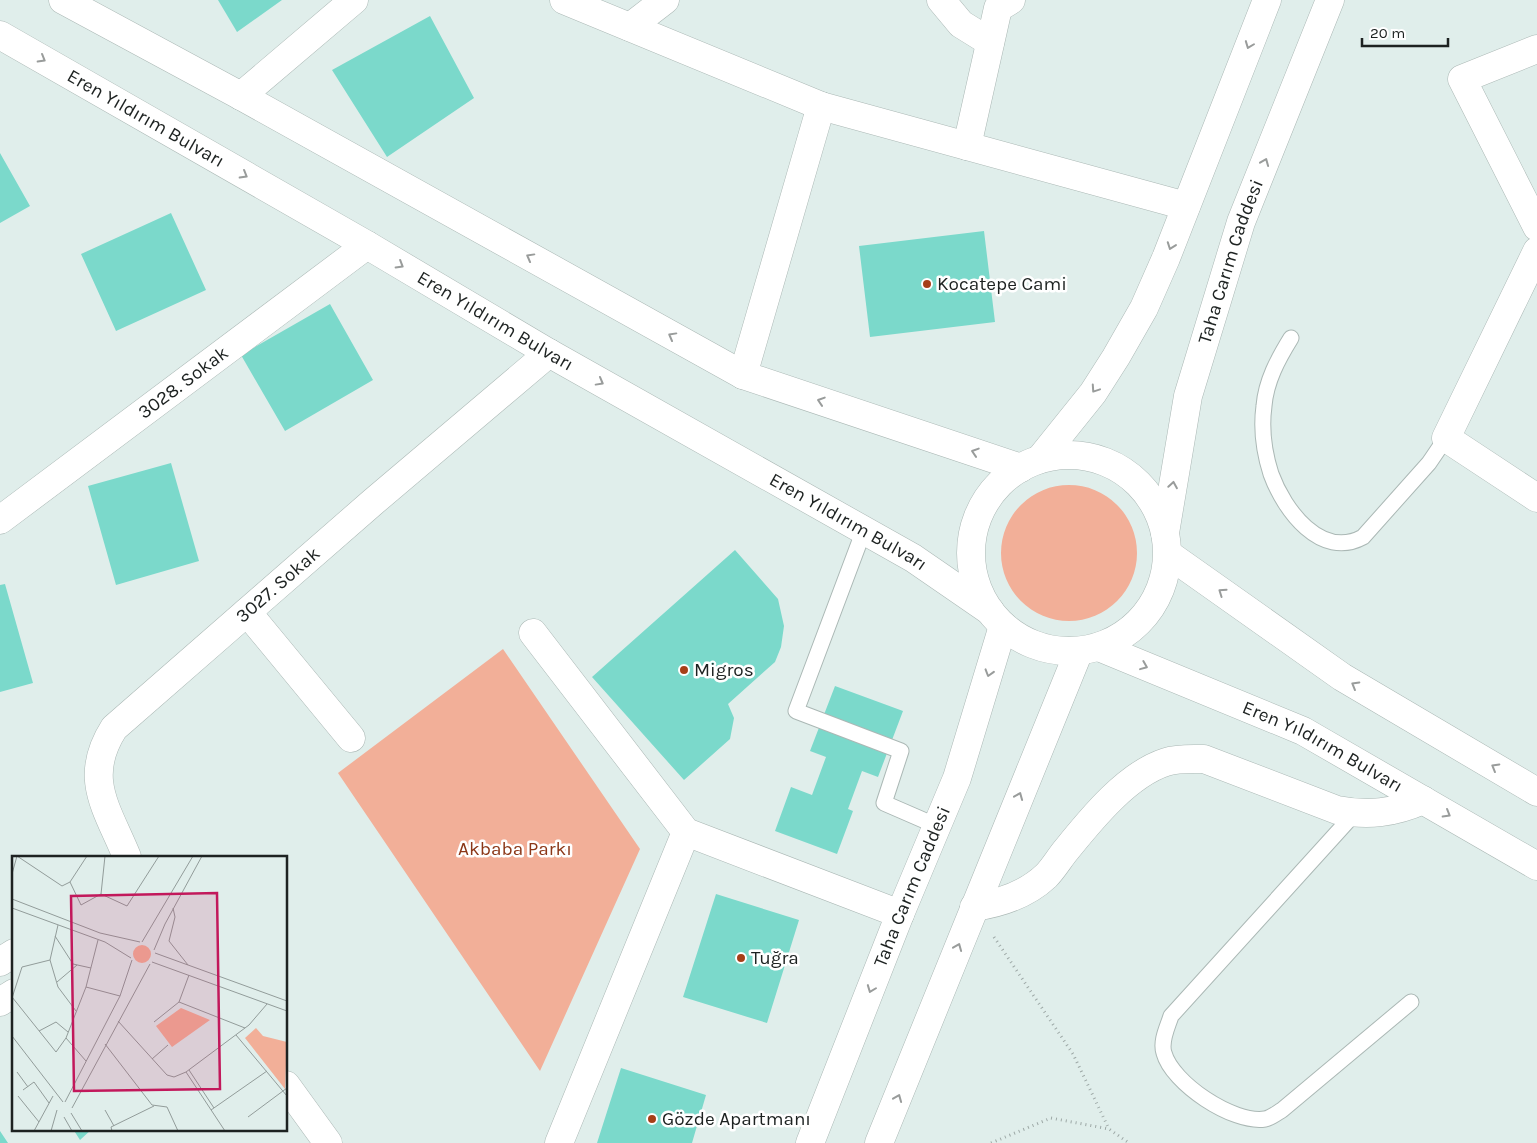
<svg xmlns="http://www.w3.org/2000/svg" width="1537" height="1143" font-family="Karla,sans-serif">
<rect width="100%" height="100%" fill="#e0eeeb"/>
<path fill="#f2af98" d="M1001 553a68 68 0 1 1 136 0a68 68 0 1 1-136 0Z
M503 649 640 849 540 1071 338 773Z"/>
<path fill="#7bd9cb" d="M218 0H282L237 32Z
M430 16 474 98 387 157 332 70Z
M0 153 30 206 0 223Z
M171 213 206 290 116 331 81 254Z
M984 231 995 322 870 337 859 246Z
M330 304 373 380 285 431 241 355Z
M171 463 199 561 116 585 88 486Z
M735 550 778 599 784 626 781 647 775 662 728 704 734 718 730 739 684 780 592 677Z
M5 584 33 683 0 692V585Z
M835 686 903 711 878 777 862 771 848 809 853 811 837 854 775 831 791 787 812 795 826 757 810 751Z
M716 894 799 920 767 1023 683 997Z
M621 1068 706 1095 692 1143H597Z
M73 1129H92L80 1140Z
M0 1131 8 1143H0Z"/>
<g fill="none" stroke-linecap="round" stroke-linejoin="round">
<defs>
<path id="lane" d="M1291 338C1278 359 1266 381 1264 406 1261 428 1264 452 1271 474 1284 510 1321 560 1363 537L1429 463 1446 438
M864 530 796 711 901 751 884 803 937 826
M1355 813 1171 1016C1168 1026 1160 1041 1164 1053 1172 1083 1233 1124 1265 1119 1271 1118 1277 1113 1282 1110L1411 1002"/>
<g id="street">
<path d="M564 0 821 106 1186 206"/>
<path d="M941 0 961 24 990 42"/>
<path d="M630 27 665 0"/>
<path d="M1537 49 1462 79 1537 227"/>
<path d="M241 96 354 0"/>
<path d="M967 146 998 8 1011 0"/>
<path d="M1537 251 1446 438 1537 498"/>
<path d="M743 375 821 106"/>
<path id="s1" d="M0 520 367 245"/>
<path d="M247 612 351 738"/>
<path d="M533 633 686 832 900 914"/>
<path id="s2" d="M127 857C107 808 82 778 114 728L373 502 549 353"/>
<path d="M974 907C1001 903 1026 895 1046 876 1054 868 1060 857 1067 849 1092 818 1128 774 1166 762 1178 758 1191 759 1204 759L1337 810C1368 816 1394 813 1423 800"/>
<path d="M0 962 14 953"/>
<path d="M0 1002 14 993"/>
<path d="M286 1085 328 1143"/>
<path d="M559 1143 686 832"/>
</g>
<g id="secondary">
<path d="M63 0 241 96 743 375 1021 468"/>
<path id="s3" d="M0 35 367 245 549 353 913 558 990 611"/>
</g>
<g id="primary">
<circle cx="1069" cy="553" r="98"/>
<path d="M1040 459 1093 393 1116 357 1144 308 1166 258 1267 0"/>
<path id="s4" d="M1165 533 1188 396 1241 222 1330 0"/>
<path d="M1168 554 1342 677 1537 792"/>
<path id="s5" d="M1099 647 1303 731 1537 866"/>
<path id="s6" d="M810 1143 900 914 957 778 1003 626"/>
<path d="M879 1143 1079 651"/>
</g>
</defs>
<use href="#lane" stroke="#abb8b5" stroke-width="17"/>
<use href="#street" stroke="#abb8b5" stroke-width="29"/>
<use href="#secondary" stroke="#abb8b5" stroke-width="29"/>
<use href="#primary" stroke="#abb8b5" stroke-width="29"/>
<path stroke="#9da8a6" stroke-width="3" stroke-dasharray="1 4" stroke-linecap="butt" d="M994 937 1073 1054 1109 1129
M991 1143 1051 1118 1109 1129 1129 1143"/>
<use href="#lane" stroke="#fff" stroke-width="15"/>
<use href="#street" stroke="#fff" stroke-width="28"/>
<use href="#secondary" stroke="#fff" stroke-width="28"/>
<use href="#primary" stroke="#fff" stroke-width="28"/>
</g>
<defs><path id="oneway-chevron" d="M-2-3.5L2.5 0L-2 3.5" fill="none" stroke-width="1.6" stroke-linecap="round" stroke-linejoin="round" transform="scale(1.25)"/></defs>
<g stroke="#999c9b">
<use href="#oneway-chevron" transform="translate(1249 45) rotate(111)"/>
<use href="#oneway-chevron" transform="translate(42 59) rotate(30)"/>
<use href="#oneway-chevron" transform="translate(1265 162) rotate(-68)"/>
<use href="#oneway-chevron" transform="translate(244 175) rotate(30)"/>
<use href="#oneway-chevron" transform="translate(1171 246) rotate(110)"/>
<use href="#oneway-chevron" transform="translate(530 257) rotate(-151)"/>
<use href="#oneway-chevron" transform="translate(400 265) rotate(31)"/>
<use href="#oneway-chevron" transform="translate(672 336) rotate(-151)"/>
<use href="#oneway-chevron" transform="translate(600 382) rotate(29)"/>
<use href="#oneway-chevron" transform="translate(1095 389) rotate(124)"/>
<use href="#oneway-chevron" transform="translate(821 401) rotate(-162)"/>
<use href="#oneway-chevron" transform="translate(975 452) rotate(-162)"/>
<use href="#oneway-chevron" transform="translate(1173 485) rotate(-81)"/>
<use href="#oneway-chevron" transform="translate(1222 592) rotate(-145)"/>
<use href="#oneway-chevron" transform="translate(1144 666) rotate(22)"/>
<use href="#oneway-chevron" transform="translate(989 673) rotate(107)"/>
<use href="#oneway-chevron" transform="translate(1355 685) rotate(-150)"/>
<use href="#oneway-chevron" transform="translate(1495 767) rotate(-150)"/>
<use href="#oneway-chevron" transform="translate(1019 796) rotate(-68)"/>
<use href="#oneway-chevron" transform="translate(1447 814) rotate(30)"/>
<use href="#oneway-chevron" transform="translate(958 947) rotate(-68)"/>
<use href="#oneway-chevron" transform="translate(871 989) rotate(111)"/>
<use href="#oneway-chevron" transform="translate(898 1098) rotate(-68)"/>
</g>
<g fill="#a63f18" stroke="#fff" stroke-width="2">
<circle cx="927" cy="284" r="5"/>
<circle cx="684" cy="670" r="5"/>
<circle cx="741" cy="958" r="5"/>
<circle cx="652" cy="1119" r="5"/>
</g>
<g text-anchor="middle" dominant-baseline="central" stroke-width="5" stroke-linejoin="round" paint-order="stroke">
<g font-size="19" fill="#1d2221" stroke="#fff">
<text stroke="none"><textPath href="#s3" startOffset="168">Eren Yıldırım Bulvarı</textPath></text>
<text stroke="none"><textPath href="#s4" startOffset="280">Taha Carım Caddesi</textPath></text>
<text stroke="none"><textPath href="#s3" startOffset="572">Eren Yıldırım Bulvarı</textPath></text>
<text stroke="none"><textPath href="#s1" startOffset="229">3028. Sokak</textPath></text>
<text stroke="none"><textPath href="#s3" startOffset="978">Eren Yıldırım Bulvarı</textPath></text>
<text stroke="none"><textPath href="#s2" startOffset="355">3027. Sokak</textPath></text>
<text stroke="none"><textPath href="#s5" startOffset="245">Eren Yıldırım Bulvarı</textPath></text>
<text stroke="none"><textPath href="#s6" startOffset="276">Taha Carım Caddesi</textPath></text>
</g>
<g font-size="19" fill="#1d2221" stroke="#fff" text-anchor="start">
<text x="937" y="284">Kocatepe Cami</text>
<text x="694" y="670">Migros</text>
<text x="751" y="958">Tuğra</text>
<text x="662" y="1119">Gözde Apartmanı</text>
</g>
<g font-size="19" fill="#8b3718" stroke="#fff">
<text x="515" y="849">Akbaba Parkı</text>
</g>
</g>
<g transform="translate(12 856)">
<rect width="275" height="275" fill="#e0eeeb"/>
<path d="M121 98a9 9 0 1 1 18 0a9 9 0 1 1-18 0ZM169 152 198 164 160 191 144 170ZM244 172 251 180 275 186 273 233 233 182Z" fill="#f2af98"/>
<path fill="none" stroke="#929c9a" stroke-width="1" d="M5 0 50 30 58 26 75 0M0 18 5 0M58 26 69 49 89 38 93 0M89 38 115 50 147 0M0 43 88 77 128 86M0 52 93 86 119 102M161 52 163 61 157 85 176 109M46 69 38 104 46 131 64 155M43 80 61 108 79 112M130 86 181 0M142 94 153 68 190 0M143 97 275 145M140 106 275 155M45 126 65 109M74 131 108 140M0 141 44 196 54 182 74 131 86 84M0 142 10 111 38 104M167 146 233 172M106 165 155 219 162 221 174 216 213 275M142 166 167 146 177 119M27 175 44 166 56 176M224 179 275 240M0 180 51 246M54 182 74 205M93 188 140 249 155 251 166 275M140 203 156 189M177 214 202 252M5 216 16 231M174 216 237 169 255 148M11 234 22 226 37 247M6 240 27 266M53 246 108 140 120 104M60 252 138 108M93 254 102 270M199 254 255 215M59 257 70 275M52 261 60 275M236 261 275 232M22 275 41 240M39 275 45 254M100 275 99 271 142 250"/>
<path fill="#c2185b" fill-opacity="0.15" stroke="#c2185b" stroke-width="2.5" d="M205 37 208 233 62 235 59 40Z"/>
<rect width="275" height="275" fill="none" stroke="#1d2221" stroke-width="2.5"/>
</g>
<path d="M1362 38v8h86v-8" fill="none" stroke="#1d2221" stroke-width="2.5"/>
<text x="1370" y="38" font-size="15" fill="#1d2221" stroke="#ffffff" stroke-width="4" paint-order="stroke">20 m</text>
</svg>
